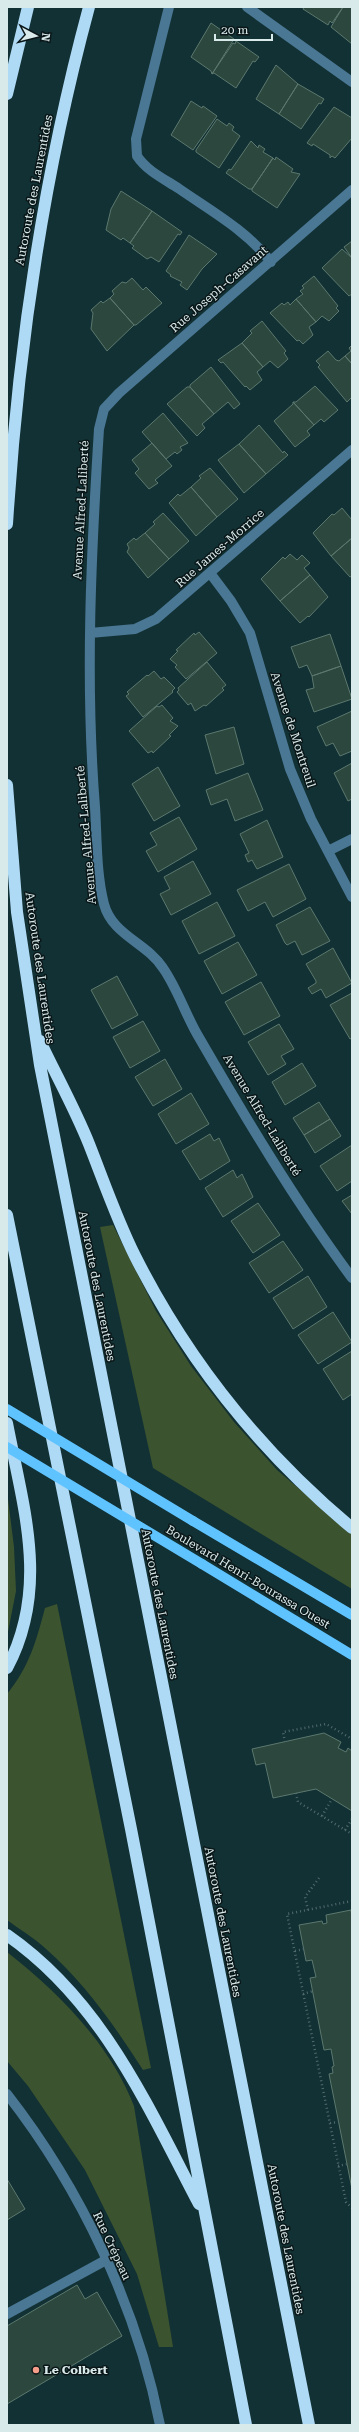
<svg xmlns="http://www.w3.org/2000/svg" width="359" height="2432" font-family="'Roboto Serif',serif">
<rect width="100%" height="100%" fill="#123134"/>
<path fill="#3c532f" d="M113 1225 156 1311 191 1366 234 1422 277 1470 352 1534V1589L153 1468 100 1227Z
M7 1491 14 1547 16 1591 7 1637Z
M57 1604 151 2068 143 2070C114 2025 85 1983 45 1948 33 1937 19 1929 7 1920V1694C29 1667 36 1642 45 1608Z
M7 1952C58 1992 110 2044 134 2106L173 2347H159L137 2274 85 2170 28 2086 7 2061Z"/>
<path fill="#2c473d" stroke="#5c786e" d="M304 7H343L332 23 330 21 328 25 303 9Z
M343 7H352V44L331 27Z
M211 23 234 39 212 74 211 71 191 57Z
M236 41 259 57 255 62 253 61 236 88 214 73 212 74 233 43 235 44Z
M276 65 298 84 279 114 256 99Z
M298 84 324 99 321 104 319 103 301 129 279 114Z
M191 101 202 108 203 106 217 116 193 150 171 135Z
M334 107 352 118V138L335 158 332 156 330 158V155L313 144 312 146 307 143Z
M217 119 227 126 229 123 234 127 232 130 240 136 219 168 196 152V150Z
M251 141 258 148 259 145 265 149 263 152 273 158 252 189H249L226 173 229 169 231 170Z
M276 157 293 169 291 172 300 174 277 208 252 191V189L273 158 275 160Z
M121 191 152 211 130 243 123 238 121 240 106 230 111 209Z
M152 211 182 232 180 235 178 234 159 262 151 257 147 259 132 248 134 246 130 243Z
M189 235 217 254 202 269 187 290 180 285 182 282 170 276 171 275 166 271Z
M352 241V258L344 247Z
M342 249 352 258V294L349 296 322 268Z
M314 276 338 306 336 308 339 311 329 321 322 316 316 322 296 299 303 294 300 291 304 288 302 286Z
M132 278 143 290 146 287 162 303 136 325H134L110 298 114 294 112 291 122 282 126 283Z
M110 298 134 325 107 351 91 329 93 313 91 310 101 301 103 303Z
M296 299 316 322 309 327 313 335 303 344 299 340 297 341 270 313 282 303 284 305 288 302 290 305Z
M262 321 286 351 284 353 288 359 278 368 270 361 263 367 242 343 252 333 250 331Z
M242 343 263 367 257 372 262 380 250 390 246 386 245 387 223 362 221 363 218 360Z
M352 345V364L345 356 351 351 349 348Z
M328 351 336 360 339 361 345 356 352 364V397L347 402 318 367 320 365 316 361Z
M211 367 240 404 234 409 228 402 214 414 190 387V385Z
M315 386 338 410 324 422 321 419 314 425 293 402H296Z
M187 387H190L214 414 202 424 205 428 197 436 167 404Z
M293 402 314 425 307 431 310 435 295 447 274 421 293 404Z
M163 413 188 443 180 447 182 450 177 454 175 452 166 459 142 432Z
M259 425 283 453 284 451 288 455 266 474 239 444Z
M152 443 172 466 155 480 158 483 149 489 135 473 139 469 132 460Z
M239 444 266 474 244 493 218 460Z
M210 468 238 499 217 517 191 487 201 478 199 476Z
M191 487 217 517 196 536 169 503 178 494 180 496Z
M342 508 352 520V538L331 556 313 533 332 514 334 515Z
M163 513 189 541 169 559 145 533 155 524 153 522Z
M145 533 169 559 148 578 127 552 129 548 127 544 134 538 136 540Z
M352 538V576L350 577 331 556Z
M290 554 297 560 302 555 310 563 304 568 310 575 280 601 261 579 283 557 285 559Z
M310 575 328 597 309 617 308 616 300 623 280 601Z
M199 632 217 653 186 679 175 667 177 665 170 659 178 651 176 650 194 633 195 635Z
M330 634 341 666 312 676 307 665 299 668 291 647Z
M207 662 226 685 222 688 224 690 206 706 204 705 195 711 191 703 188 705 177 692 179 690 178 688Z
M341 666 352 699 314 712 306 690 314 688 312 676Z
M154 671 161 679 164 677 175 688 172 691 173 692 143 717 126 696 129 694 127 692 147 675 148 676Z
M162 705 173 718 170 721 178 726 169 735 171 736 153 753 152 751 148 753 129 731 157 706 159 707Z
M352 711V751L340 756 333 743 326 746 317 727Z
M234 727 244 764 216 774 205 735Z
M352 763V799L348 801 334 773Z
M158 767 180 806 154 821 132 784Z
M248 773 263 810 235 821 227 799 211 805 206 790Z
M179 817 197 849 158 872 146 851 157 845 150 833Z
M267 820 283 857 257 869 252 860 248 862 245 855 249 853 240 834Z
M193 861 211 894 171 915 160 894 170 889 164 877Z
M289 864 306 899 273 917 265 902 248 911 237 890Z
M217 902 235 936 199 954 182 921Z
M310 907 330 941 302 955 295 941 287 945 285 943 276 925Z
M238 942 257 975 222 994 204 961Z
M333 948 352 983 326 998 321 989 312 994 308 988 316 983V981L306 964Z
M117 976 138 1015 112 1029 91 990Z
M261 982 280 1016 244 1035 225 1002Z
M352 993V1038L350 1039 330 1005Z
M143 1021 160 1051 130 1068 113 1037Z
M279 1024 294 1049 281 1056 286 1064 268 1075 248 1042Z
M165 1059 182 1089 153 1106 135 1077Z
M302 1063 316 1086 285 1105 272 1082Z
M191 1093 209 1124 176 1144 158 1114Z
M319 1102 330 1119 304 1135 293 1118Z
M330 1119 341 1136 315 1153 304 1135Z
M210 1134 214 1141 219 1138 230 1161 200 1180 182 1151Z
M352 1145V1181L337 1191 320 1166Z
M233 1170 237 1178 242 1174 253 1197 223 1217 205 1188Z
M352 1195V1214L342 1201Z
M258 1203 280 1235 253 1253 231 1221Z
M283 1241 303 1270 269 1293 249 1263Z
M308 1276 327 1307 293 1329 273 1298Z
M333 1312 352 1342 318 1364 298 1335Z
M352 1351V1394L343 1400 323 1369Z
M324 1733 341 1742 338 1748 346 1752 348 1748 352 1751V1811L316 1789 273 1798 265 1763 256 1765 252 1749Z
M351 1910 352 1917V2189L329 2074 333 2073 332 2067 334 2066 331 2049 324 2050 310 1978 316 1977 312 1960 306 1961 299 1925 322 1921 323 1924 327 1923 326 1915Z
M7 2179 25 2209 7 2220Z
M77 2285 85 2299 97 2292 122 2336 7 2404V2326Z"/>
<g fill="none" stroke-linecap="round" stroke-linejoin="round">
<path stroke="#516b6e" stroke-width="2.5" stroke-dasharray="1 3" stroke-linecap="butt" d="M285 1742 283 1732 326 1724 352 1739
M296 1793 298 1802 352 1834
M322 1816 332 1799
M345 1830 352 1819
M352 1901 287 1914 346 2202 352 2208
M308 1910 305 1897 319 1878
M295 1951 304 1949
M303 1994 313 1991
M330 2123 339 2122
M338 2166 347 2164"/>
<path stroke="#4a7794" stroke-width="10" d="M169 7 136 139 137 156C147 171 164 179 178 188 211 211 246 230 271 262
M247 7 352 82
M352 190 119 393 104 409 99 429C91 555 85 681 95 807 97 838 96 873 104 904 112 935 147 943 163 968 177 988 185 1013 197 1034 245 1117 295 1201 352 1278
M210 573 231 601 250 633 290 769 311 819 352 897
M90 633 135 629 156 619 352 450
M328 851 352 839
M7 2094C81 2189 137 2307 160 2425
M7 2314 106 2260"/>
<path stroke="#5fc3ff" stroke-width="10" d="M193 1521 352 1615
M202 1564 352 1655"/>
<path stroke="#afdaf6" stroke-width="12" d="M7 94 28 7
M7 524C18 348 43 177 89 7
M7 785 17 912 40 1065 309 2425
M40 1041C56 1075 75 1109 89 1144 104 1182 117 1220 135 1256 188 1361 262 1453 352 1528
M7 1215 131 1829 246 2425
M7 1423C23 1507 50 1587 7 1668
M7 1935C102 2001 147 2105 199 2204"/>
<path stroke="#5fc3ff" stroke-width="10" d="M7 1409 193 1521
M7 1447 202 1564"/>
</g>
<circle fill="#f49e8a" stroke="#0a1618" stroke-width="1.5" cx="36" cy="2370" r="4"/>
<g text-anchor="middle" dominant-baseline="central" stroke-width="3" stroke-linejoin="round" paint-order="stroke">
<g font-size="12" fill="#d9eaeb" stroke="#0a1618">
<text transform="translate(34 190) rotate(-79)">Autoroute des Laurentides</text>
<text transform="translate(219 289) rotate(-41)">Rue Joseph-Casavant</text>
<text transform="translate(81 510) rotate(-87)">Avenue Alfred-Laliberté</text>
<text transform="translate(220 548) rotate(-41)">Rue James-Morrice</text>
<text transform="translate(293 730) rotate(72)">Avenue de Montreuil</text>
<text transform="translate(86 835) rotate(-95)">Avenue Alfred-Laliberté</text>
<text transform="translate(40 968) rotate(82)">Autoroute des Laurentides</text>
<text transform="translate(262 1115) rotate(59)">Avenue Alfred-Laliberté</text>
<text transform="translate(97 1286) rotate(79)">Autoroute des Laurentides</text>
<text transform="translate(248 1577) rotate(31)">Boulevard Henri-Bourassa Ouest</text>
<text transform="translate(160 1604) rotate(79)">Autoroute des Laurentides</text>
<text transform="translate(223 1922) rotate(79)">Autoroute des Laurentides</text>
<text transform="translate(286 2239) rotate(79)">Autoroute des Laurentides</text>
<text transform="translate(112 2246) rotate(65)">Rue Crépeau</text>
</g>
<g font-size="12" font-weight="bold" fill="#d9eaeb" stroke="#0a1618" text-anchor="start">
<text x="44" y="2370">Le Colbert</text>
</g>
</g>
<rect width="359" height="2432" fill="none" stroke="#d9eaeb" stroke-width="16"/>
<g transform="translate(36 36) rotate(97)" stroke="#0a1618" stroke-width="3" paint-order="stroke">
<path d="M0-3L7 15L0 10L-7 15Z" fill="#d9eaeb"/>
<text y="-6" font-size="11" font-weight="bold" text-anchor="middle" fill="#d9eaeb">N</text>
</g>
<path d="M215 34v6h57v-6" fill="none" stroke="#d9eaeb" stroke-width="2"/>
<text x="221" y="34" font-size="12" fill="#d9eaeb" stroke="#0a1618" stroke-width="3" paint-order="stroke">20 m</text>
</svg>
